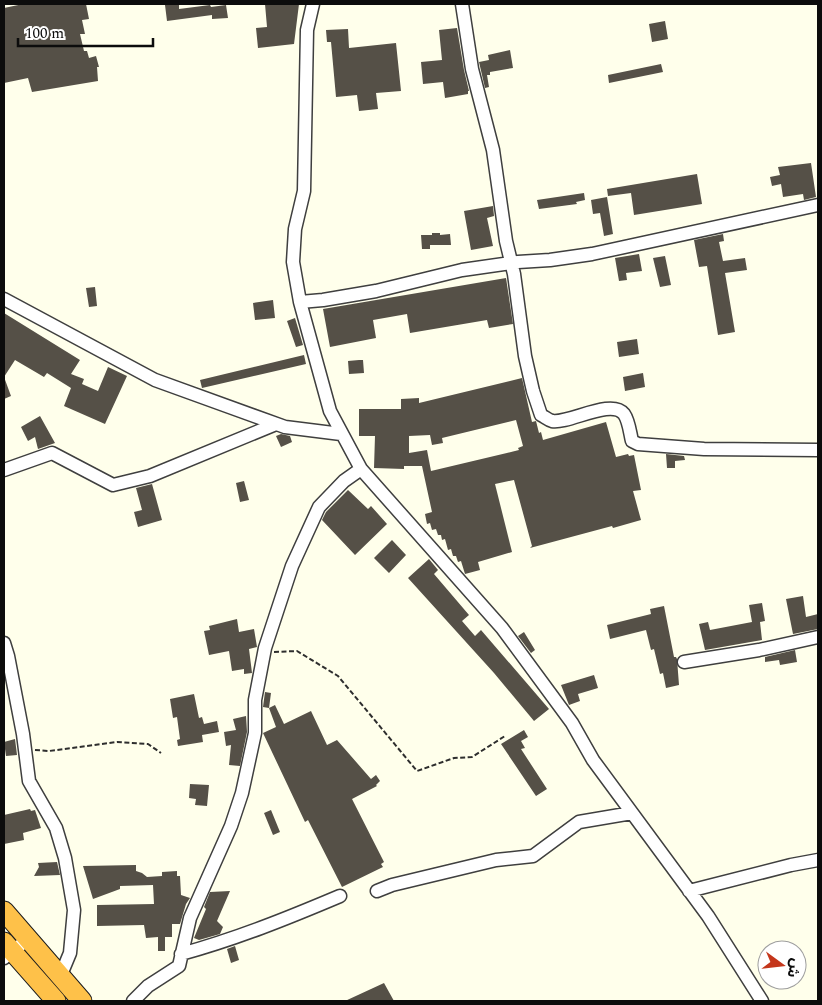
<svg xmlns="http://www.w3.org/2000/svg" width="822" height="1005" font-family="Spectral,'Noto Sans Arabic',serif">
<rect width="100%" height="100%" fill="#ffffeb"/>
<path fill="#555047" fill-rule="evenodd" d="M23 4H86L89 19 82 20 85 34H80L84 51H87L89 58 96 56 99 67H97L98 81 32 92 28 78 4 83V8Z
M179 4V9L210 5 211 7 226 5 228 18 212 19V15L167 21 165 5Z
M265 4H299L294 44 258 48 256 28 267 27Z
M665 21 668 39 652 42 649 24Z
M457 28 464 70 469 91H468V94L445 98 443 82 423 84 421 62 442 60 439 30Z
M348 29 349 48 396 43 401 91 376 93 378 109 359 111 357 95 336 97 331 42H327L326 30Z
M510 50 513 68 490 72V75H487L489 87 485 88 479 62 489 60 488 55Z
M661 64 663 72 609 83 608 75Z
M811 163 816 197 804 200 803 194 783 197 781 184 772 186 770 177 780 175 778 167Z
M697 174 702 204 634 215 631 193 608 196 607 189Z
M584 193 585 200 576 202 577 204 539 209 537 200Z
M607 197 613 234 604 236 600 213 593 214 591 200Z
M493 206 494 216 487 218 493 246 471 250 464 211Z
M432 233H440V235L450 234 451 245H430V249H422L421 235H432Z
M723 234 724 241 719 242 723 261 745 258 747 270 725 273 735 332 718 335 707 266 699 267 694 240Z
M639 254 642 271 626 273 627 280 619 281 615 258Z
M665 256 671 285 660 287 653 258Z
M506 278 513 324 489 328 487 320 410 333 407 314 373 320 376 338 330 347 323 309Z
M95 287 97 306 89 307 86 288Z
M273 300 275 318 255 320 253 303Z
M4 313 80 360 71 374 84 379 82 384 98 391 108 367 127 376 105 424 64 406 71 388 47 373 44 377 15 360 4 377 11 396 4 399Z
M295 318 303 345 296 347 287 321Z
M637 339 639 354 619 357 617 342Z
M304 355 306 364 202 388 200 380Z
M359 360H363L364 373 349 374 348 361Z
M643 373 645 387 625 391 623 377Z
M522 378 532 422 536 421 539 433 541 432 543 440 606 422 616 457 628 454 629 456 634 455 641 490 633 491 641 520 613 528 612 526 530 548 532 546 514 480 495 484 512 552 478 562 480 570 465 574 461 561 458 562 456 556H453L451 549 448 550 445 539 442 540 441 535H438L436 529 432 530 430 523 427 524 425 514 432 512 422 466H404V469L374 468 375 436H359V409H401V399L419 398V403ZM516 420 523 446 518 448 519 450 431 471 427 450 409 453V436L430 435 432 445 443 443 442 438Z
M40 416 55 443 38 449 35 437 28 441 21 427Z
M281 434 290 436 292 442 281 447 276 436Z
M666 454 684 456 685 460 675 461V468H667Z
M244 481 249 500 240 502 236 483Z
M152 484 162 520 138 527 134 512 142 510 136 488Z
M348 490 368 509 371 506 387 524 355 555 322 520 326 512Z
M392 540 406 555 389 573 374 558Z
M429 559 438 570 434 574 469 615 462 621 475 636 481 630 549 709 534 721 494 673 408 578Z
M803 596 806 617 818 614V629L793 634 786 599Z
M762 603 765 621 760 622 762 640 705 650 699 624 708 622 710 630 752 622 749 605Z
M664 606 674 657H676L677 659 679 685 666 688 663 673 660 674 654 649 651 650 646 630 610 639 607 625 651 614 650 609Z
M237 619 239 632 254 629 257 647 249 649 252 673 244 674V669L232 671 229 651 209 655 204 631 210 630 209 626Z
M524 632 535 650 531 653 518 636Z
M795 650 797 662 780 665 779 660 765 662V657Z
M594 675 598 688 578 694 580 701 569 705 561 685Z
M265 692 271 693 269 708 275 705 284 724 311 711 327 745 337 740 371 779 376 775 380 781 376 785 377 786 352 799 384 862 381 864 383 867 342 887 308 820 305 822 263 733 276 727 269 708 263 707Z
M194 694 199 718 202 717 204 724 217 721 219 732 202 735 203 742 178 746 177 740 180 739 177 717 173 718 170 699Z
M246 716 247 732 240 766 229 765 231 745 226 746 224 732 236 730 233 719Z
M524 730 528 737 521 741 525 748 521 749 547 789 536 796 501 744Z
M15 739 17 755 6 756 4 742Z
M190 784 209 785 207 806 195 805 196 799 189 798Z
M30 809 31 811 35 810 41 828 23 833 24 840 4 844V815Z
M271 810 280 832 273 835 264 813Z
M57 862 60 875 34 876 39 867 38 863Z
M136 865V871L142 873 147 877 162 876V872L177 871V876H180L181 895 190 898 186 904 180 924H172V937H165V951H158V937L146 938 144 925 97 926V905L154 904 153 885 120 886V889L93 899 83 866Z
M230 891 217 921 223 927 220 934 199 940 194 938 206 909 204 907 210 892Z
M235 946 239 960 231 963 227 949Z
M384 983 394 1001H345Z"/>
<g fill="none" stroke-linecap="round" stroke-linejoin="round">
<defs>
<path id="minor" d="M313 4 307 30 304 191 295 229 293 262 300 302 330 411 361 469 502 628 572 723 593 760 708 916 762 1001
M462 4 472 69 493 150 506 241 514 274 525 356 533 391 541 415C545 417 548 420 552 421 569 424 611 398 624 414 629 421 630 433 632 441L638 444 704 449 818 450
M4 299 155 380 285 427 341 434
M300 302 323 300 376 291 462 270 518 262 550 260 592 254 818 205
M4 470 52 453 113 485 150 476 276 424
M4 643 8 656 23 734 29 781 56 828 65 858 74 910 70 953 60 977
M684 662 759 650 818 637
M377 891 392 885 496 860 533 856 579 822 632 813
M689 891 791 865 818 860
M181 954C236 939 288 918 340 896
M4 958 28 939
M133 1001 148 986 179 966 190 918 231 826 242 793 255 733V700L265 648 292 566 319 507 344 481 361 469"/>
<path id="highway" d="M4 911 82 1001
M4 942 56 1001"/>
</defs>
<use href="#minor" stroke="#3f3f3f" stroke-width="15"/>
<use href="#highway" stroke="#1d1d1d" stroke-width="21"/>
<path stroke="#2e2e2e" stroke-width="2" stroke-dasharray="5 2.5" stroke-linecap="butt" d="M274 652 297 651 338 676 417 771 454 758 472 757 505 736
M35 750 49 751 117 742 148 744 161 753"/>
<use href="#minor" stroke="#fff" stroke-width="12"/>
<use href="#highway" stroke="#fec149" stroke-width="19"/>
</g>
<rect width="822" height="1005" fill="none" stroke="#0c0c0c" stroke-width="10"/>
<g transform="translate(782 965) rotate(105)"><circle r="24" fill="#ffffff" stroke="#9e9e9e"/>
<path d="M0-4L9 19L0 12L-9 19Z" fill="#c4361b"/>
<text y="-8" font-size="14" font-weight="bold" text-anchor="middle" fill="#0c0c0c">ش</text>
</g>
<path d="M18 38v8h135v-8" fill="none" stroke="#0c0c0c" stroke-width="2.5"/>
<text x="25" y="38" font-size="15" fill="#0c0c0c" stroke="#ffffff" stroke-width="4" paint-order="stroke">100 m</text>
</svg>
